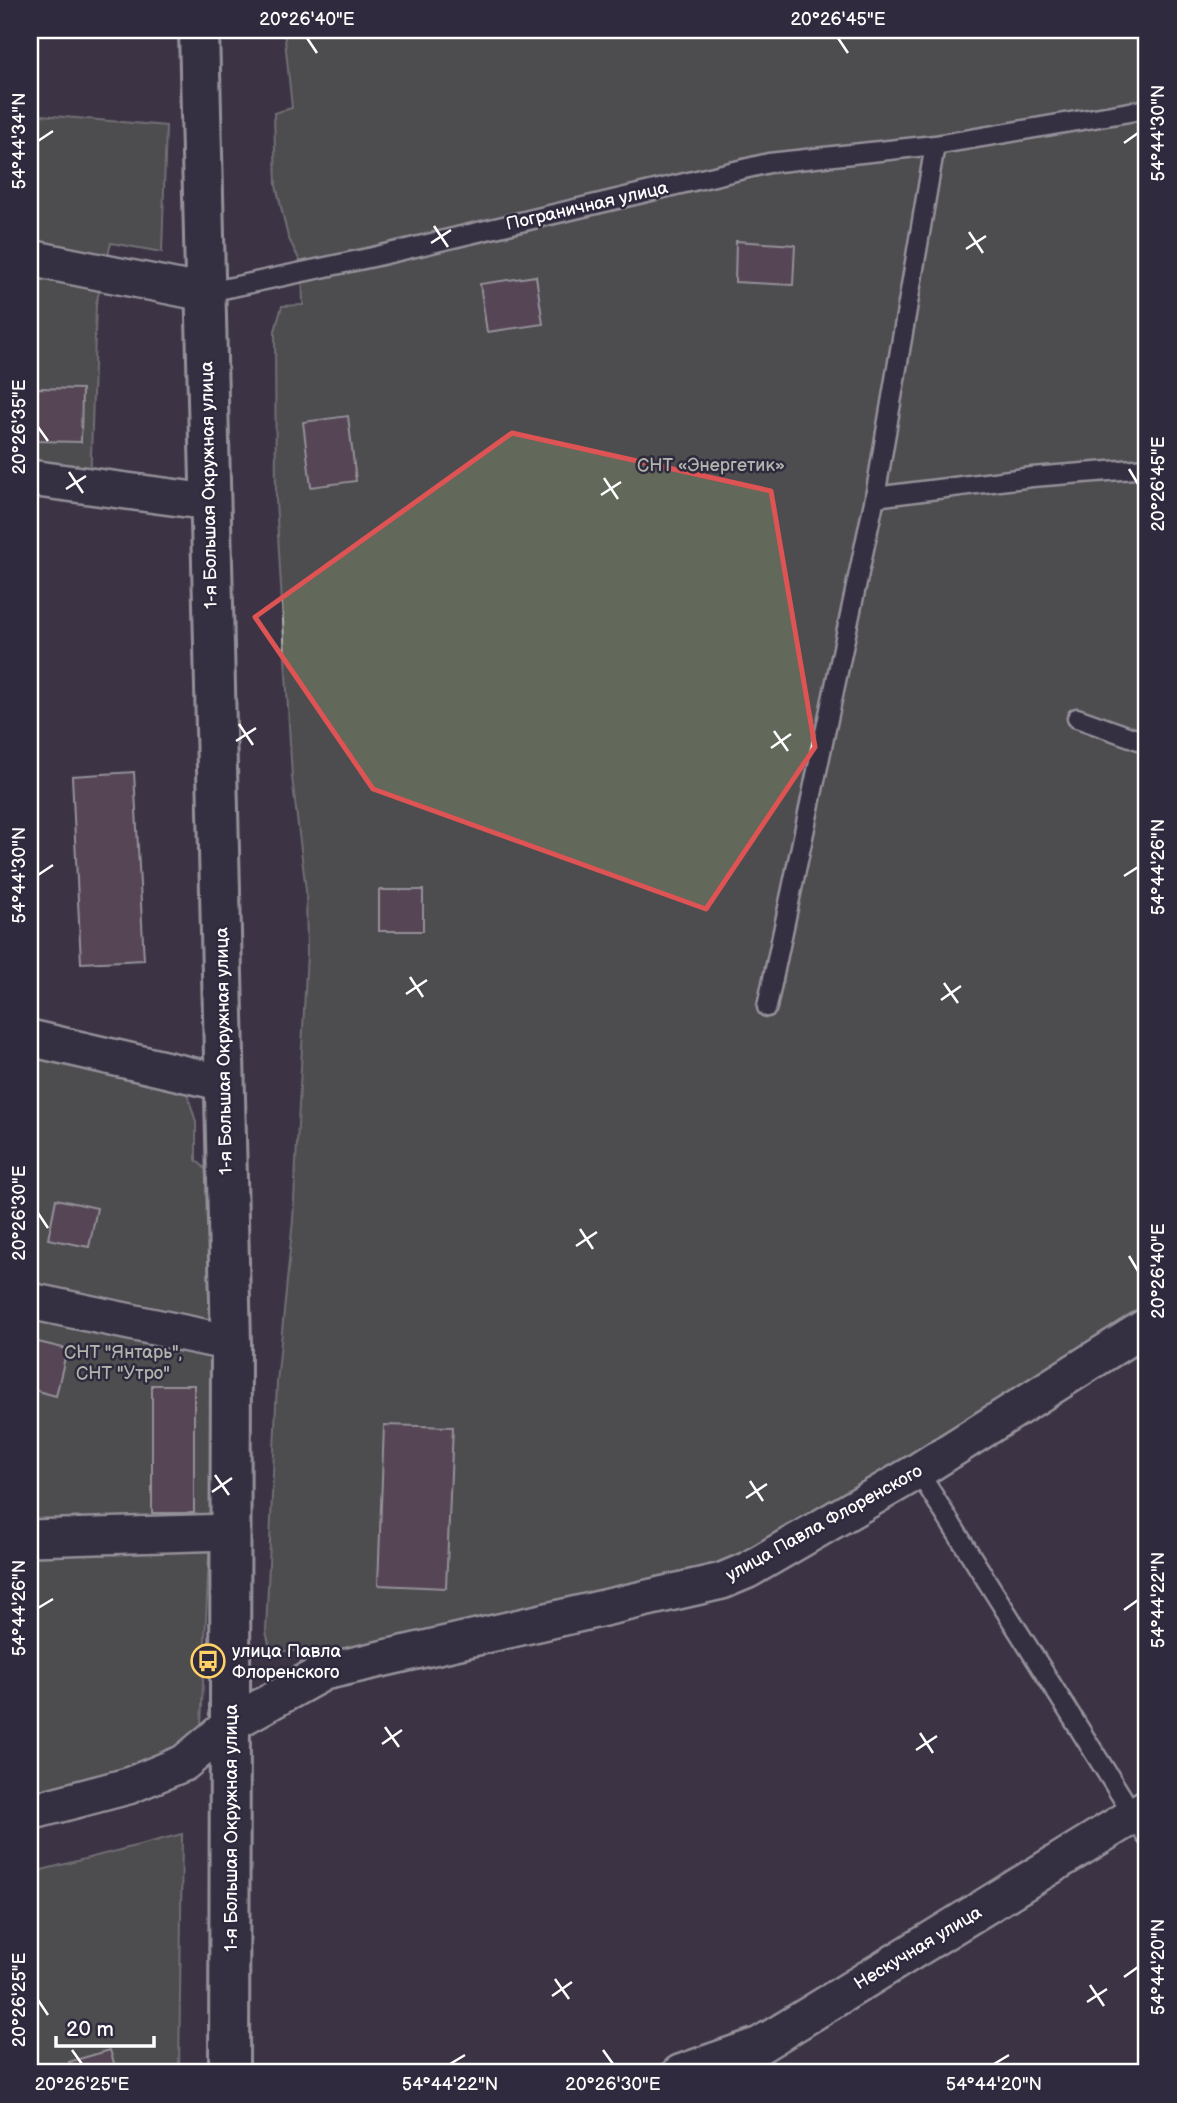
<svg xmlns="http://www.w3.org/2000/svg" width="1177" height="2103" font-family="'Balsamiq Sans',sans-serif">
<rect width="100%" height="100%" fill="#3d3446"/>
<filter id="ink" filterUnits="userSpaceOnUse"><feTurbulence type="fractalNoise" baseFrequency=".0143" numOctaves="2"/><feDisplacementMap in="SourceGraphic" scale="14" xChannelSelector="R" yChannelSelector="G"/><feConvolveMatrix kernelMatrix="1 2 1 2 8 2 1 2 1" color-interpolation-filters="sRGB"/></filter>
<g filter="url(#ink)">
<path fill="#62685a" stroke="#b0b4ac" stroke-width="2" d="M284 30H1147V1327L738 1581 347 1651H271L266 1632 277 1383 293 1220 307 953 306 890 292 777 276 500 275 331 282 306 303 305 302 265 288 237 276 185 274 113 292 108Z
M30 114 166 126 162 252 111 243 96 304 90 486 30 481Z
M30 1035 177 1061 196 1122V1160L210 1173 217 1382 200 1747 30 1798Z
M182 1834 179 2073H30V1873Z"/>
<path fill="#745c68" stroke="#fff" stroke-width="2" d="M736 241 795 245 793 285 735 282Z
M536 276 543 324 487 332 480 284Z
M37 388 82 389 81 442 36 441Z
M348 416 356 481 311 487 303 422Z
M134 772 144 960 81 963 72 776Z
M379 890H423V931H379Z
M56 1199 97 1208 89 1247 48 1239Z
M34 1341 67 1349 56 1396 30 1389V1357Z
M152 1385H194V1513H152Z
M384 1425 453 1427 446 1588 378 1585Z
M110 2050 117 2073H73L69 2062Z"/>
<g fill="none" stroke-linecap="round" stroke-linejoin="round">
<defs>
<path id="service" d="M204 293 373 257 769 163 935 145 1147 109
M875 497 1032 477 1147 468
M1077 718 1147 743
M767 1007 875 497 935 145
M918 1471 1147 1837"/>
<path id="minor" d="M30 258 204 293
M30 478 209 502
M30 1038 224 1083
M30 1301 231 1343
M30 1538 229 1532
M30 1812 128 1786 184 1763 232 1723 324 1672 722 1581 748 1570 918 1471 1147 1326
M680 2073 760 2045 1147 1807"/>
<path id="tertiary" d="M199 30 231 1343 229 2073"/>
</defs>
<use href="#service" stroke="#fff" stroke-width="23"/>
<use href="#minor" stroke="#fff" stroke-width="40"/>
<use href="#tertiary" stroke="#fff" stroke-width="44"/>
<use href="#service" stroke="#2f2a3d" stroke-width="18"/>
<use href="#minor" stroke="#2f2a3d" stroke-width="35"/>
<use href="#tertiary" stroke="#2f2a3d" stroke-width="38"/>
</g>
</g>
<path d="M0 0H1177V2103H0ZM512 433 771 491 815 747 706 909 373 789 255 617Z" fill="#3d3446" fill-opacity=".55" fill-rule="evenodd"/>
<path fill="none" stroke="#de5353" stroke-width="5" stroke-linejoin="round" d="M512 433 771 491 815 747 706 909 373 789 255 617Z"/>
<path fill="none" stroke="#fff" stroke-width="2.5" d="M307 38 317 53M838 38 848 53M38 141 53 131M1124 143 1138 133M434 226 448 247M969 232 983 253M431 243 451 230M966 249 986 236M38 427 48 441M1129 469 1138 484M69 472 83 493M604 478 618 499M66 489 86 476M601 495 621 482M239 724 253 745M774 731 788 751M236 741 256 728M771 748 791 734M38 875 53 865M1124 876 1138 867M410 977 423 997M944 983 958 1003M406 994 427 980M941 1000 961 986M38 1213 48 1228M580 1229 593 1249M576 1246 597 1232M1129 1256 1138 1271M215 1475 229 1495M750 1481 763 1501M212 1492 232 1478M746 1498 767 1484M38 1608 53 1599M1124 1610 1138 1600M385 1727 399 1747M920 1733 933 1753M382 1744 402 1730M916 1750 937 1736M1124 1977 1138 1967M555 1979 569 1999M1090 1985 1104 2006M552 1996 572 1982M38 2000 48 2015M1087 2002 1107 1989M72 2050 82 2064M603 2050 613 2064M450 2064 465 2055M994 2064 1009 2055"/>
<defs>
<symbol id="bus-ring" viewBox="-11 -11 22 22"><circle r="9.5" fill="#2f2a3d" stroke="#ffd166" stroke-width="1.5"/><path d="M-5-6H5V4H4V6H2V4H-2V6H-4V4H-5ZM-3.5-4V0h7V-4ZM-3.5 1.2v1.5H-2V1.2ZM2 1.2v1.5H3.5V1.2Z" fill="#ffd166"/></symbol>
</defs>
<g fill-rule="evenodd">
<use href="#bus-ring" x="189" y="1642" width="38" height="38"/>
</g>
<g text-anchor="middle" dominant-baseline="central" stroke-width="5" stroke-linejoin="round" paint-order="stroke">
<g font-size="18" fill="#fff" stroke="#2f2a3d">
<text transform="translate(587 206) rotate(-13)">Пограничная улица</text>
<text transform="translate(209 485) rotate(-91)">1-я Большая Окружная улица</text>
<text transform="translate(224 1051) rotate(-91)">1-я Большая Окружная улица</text>
<text transform="translate(824 1523) rotate(-29)">улица Павла Флоренского</text>
<text transform="translate(231 1828) rotate(-90)">1-я Большая Окружная улица</text>
<text transform="translate(918 1948) rotate(-31)">Нескучная улица</text>
</g>
<g font-size="18" fill="#b0b4ac" stroke="#2f2a3d">
<text x="711" y="465">СНТ «Энергетик»</text>
<text x="123" y="1352">СНТ "Янтарь",<tspan x="123" dy="21">СНТ "Утро"</tspan></text>
</g>
<g font-size="18" fill="#fff" stroke="#2f2a3d" text-anchor="start">
<text x="232" y="1651">улица Павла<tspan x="232" dy="21">Флоренского</tspan></text>
</g>
</g>
<rect width="1177" height="2103" fill="none" stroke="#2f2a3d" stroke-width="77"/>
<path d="M56 2036v10h98v-10" fill="none" stroke="#ffffff" stroke-width="3.5"/>
<text x="66" y="2036" font-size="21" fill="#ffffff" stroke="#2f2a3d" stroke-width="5" paint-order="stroke">20 m</text>
<rect x="38" y="38" width="1100" height="2026" fill="none" stroke="#fff" stroke-width="2.5"/>
<g font-size="18" text-anchor="middle" fill="#fff">
<text x="307" y="25">20°26'40"E</text>
<text x="838" y="25">20°26'45"E</text>
<text transform="translate(1158 133) rotate(-90)" y="6">54°44'30"N</text>
<text transform="translate(19 141) rotate(-90)" y="6">54°44'34"N</text>
<text transform="translate(19 427) rotate(-90)" y="6">20°26'35"E</text>
<text transform="translate(1158 484) rotate(-90)" y="6">20°26'45"E</text>
<text transform="translate(1158 867) rotate(-90)" y="6">54°44'26"N</text>
<text transform="translate(19 875) rotate(-90)" y="6">54°44'30"N</text>
<text transform="translate(19 1213) rotate(-90)" y="6">20°26'30"E</text>
<text transform="translate(1158 1271) rotate(-90)" y="6">20°26'40"E</text>
<text transform="translate(1158 1600) rotate(-90)" y="6">54°44'22"N</text>
<text transform="translate(19 1608) rotate(-90)" y="6">54°44'26"N</text>
<text transform="translate(1158 1967) rotate(-90)" y="6">54°44'20"N</text>
<text transform="translate(19 2000) rotate(-90)" y="6">20°26'25"E</text>
<text x="82" y="2090">20°26'25"E</text>
<text x="450" y="2090">54°44'22"N</text>
<text x="613" y="2090">20°26'30"E</text>
<text x="994" y="2090">54°44'20"N</text>
</g>
</svg>
